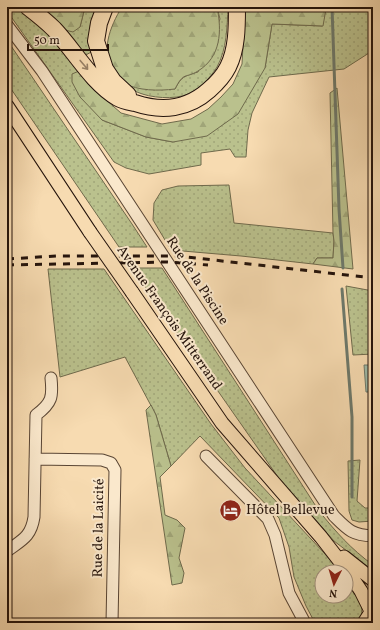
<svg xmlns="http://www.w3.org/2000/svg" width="380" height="630" font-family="Vollkorn,serif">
<defs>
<pattern id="grass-dots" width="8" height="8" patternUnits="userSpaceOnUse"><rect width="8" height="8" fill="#bac18d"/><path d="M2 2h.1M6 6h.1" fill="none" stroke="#a0a578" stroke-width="1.8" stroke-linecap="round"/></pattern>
<pattern id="forest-firs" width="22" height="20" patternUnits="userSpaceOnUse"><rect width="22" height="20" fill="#bac18d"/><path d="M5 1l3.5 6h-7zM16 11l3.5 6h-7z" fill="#a0a578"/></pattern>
</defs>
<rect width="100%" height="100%" fill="#f7dbb1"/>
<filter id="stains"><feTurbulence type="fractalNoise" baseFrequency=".005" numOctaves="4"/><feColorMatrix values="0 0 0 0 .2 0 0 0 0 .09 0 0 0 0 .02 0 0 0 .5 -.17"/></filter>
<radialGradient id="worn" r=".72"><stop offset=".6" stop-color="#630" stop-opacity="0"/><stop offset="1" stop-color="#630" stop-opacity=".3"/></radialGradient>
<path fill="url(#grass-dots)" stroke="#6f6a4c" d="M7 7H16L25 13 48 33 79 71 102 120 146 137 173 142 265 68 272 24 322 26 326 8 373 10V49L369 53 344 69 269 77 252 113 248 130 246 157H235L230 149 201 153V165L149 174 126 168 114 162 7 11Z
M85 7H100L93 51 84 56 54 22 80 27Z
M217 7H228C227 27 227 49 217 67 210 78 200 89 188 94 175 100 150 98 137 92 132 90 126 85 122 82L175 89C181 77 184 76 198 72L220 19Z
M7 40 132 224 147 247H119L7 83Z
M229 185 234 223 333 233 334 241 333 258H317L313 264 241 256 171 250 153 220 154 203 162 190 178 186Z
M132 268H162L319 511C336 532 351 549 373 565V571L334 541 278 477Z
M48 269H104L211 424 245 468 325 554 340 572H322V596H346V579C359 595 365 602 360 623H315L306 606 294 577 289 547 279 518 200 436 171 466 156 415 125 357 60 377Z
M346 286 373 291V354L353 355Z
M360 460 357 501 365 508H373V521L359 522 352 520 349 511 348 461Z"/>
<path fill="url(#forest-firs)" stroke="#6f6a4c" d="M37 7H85L80 27 73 32C59 30 48 16 37 7Z
M122 7H217C222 31 221 57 198 71 185 79 184 71 175 89 158 91 139 91 123 83 120 81 117 77 115 74 99 54 110 26 122 7Z
M245 7H373V10L326 9 323 26 272 24 265 68 238 114 207 136 173 142 146 137 102 120 80 97 72 82V74L79 71 89 85 121 113 162 124 191 119 208 109 221 97 233 84 242 64Z
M337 88 353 269 313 264 317 258H333L334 241 333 233 330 93Z
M151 405 156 415 171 466 160 477 165 515 177 520 185 528 179 558 184 573 182 583 172 585 146 410Z"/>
<path fill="#9ebba9" stroke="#6d786a" d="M364 365H373V392H366Z"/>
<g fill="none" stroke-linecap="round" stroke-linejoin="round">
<path stroke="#6d786a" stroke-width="3" d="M332 7 339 209 343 268
M342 289 352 417V497"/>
<defs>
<path id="minor" d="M7 25 42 71 334 516C348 530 352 535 373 536
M206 456 268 519 275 535 289 593 305 623
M35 459 102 460 111 463 115 470 112 623
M7 551C22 540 31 537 34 517L36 415C52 403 53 397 51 378"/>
<path id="major" d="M7 106 90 232
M132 292 222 423 321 537 349 573 361 591 371 611
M344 557 373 580
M364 623 373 609"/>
<path id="highway" d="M28 7C37 14 46 21 54 29 74 50 92 83 118 98 123 101 130 102 135 103 162 112 188 109 209 90 217 83 223 77 228 67 237 49 237 27 237 7
M105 7 99 23 96 41 105 69 113 81 128 95"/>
</defs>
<use href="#minor" stroke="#594534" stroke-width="13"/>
<use href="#major" stroke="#24130b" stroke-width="15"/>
<use href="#highway" stroke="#24130b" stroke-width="18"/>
<use href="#minor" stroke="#fae8cc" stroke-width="11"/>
<use href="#major" stroke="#f7dbb1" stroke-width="13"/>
<use href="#highway" stroke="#f7dbb1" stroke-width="16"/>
<path stroke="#24130b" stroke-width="3" stroke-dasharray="7 7" stroke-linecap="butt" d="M7 259 56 256H178L373 278
M7 265 167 262 208 265"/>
<defs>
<path id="major-bridge" d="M90 232 132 292"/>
</defs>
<use href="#major-bridge" stroke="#24130b" stroke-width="15" stroke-linecap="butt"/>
<use href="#major-bridge" stroke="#f7dbb1" stroke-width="13"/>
</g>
<defs><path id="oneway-shaft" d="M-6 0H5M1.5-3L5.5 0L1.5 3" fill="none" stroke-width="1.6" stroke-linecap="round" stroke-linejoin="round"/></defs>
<use stroke="#988166" href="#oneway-shaft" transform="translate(84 65) rotate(50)"/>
<defs>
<symbol id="hotel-disc" viewBox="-11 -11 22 22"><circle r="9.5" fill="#8f2418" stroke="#fae8cc"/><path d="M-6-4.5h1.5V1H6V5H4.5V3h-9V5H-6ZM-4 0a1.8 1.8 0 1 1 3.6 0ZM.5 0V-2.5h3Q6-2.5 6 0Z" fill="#fff"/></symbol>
</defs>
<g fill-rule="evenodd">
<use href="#hotel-disc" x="218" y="498" width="25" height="25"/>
</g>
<g text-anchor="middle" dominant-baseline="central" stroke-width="4" stroke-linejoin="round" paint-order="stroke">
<g font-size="14" fill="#24130b" stroke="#fae8cc">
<text transform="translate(197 281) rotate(57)">Rue de la Piscine</text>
<text transform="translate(169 318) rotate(55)">Avenue François Mitterrand</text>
<text transform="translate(99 528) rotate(-89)">Rue de la Laicité</text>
</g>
<g font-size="14" fill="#24130b" stroke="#fae8cc" text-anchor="start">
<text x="246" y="510">Hôtel Bellevue</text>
</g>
</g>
<rect width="380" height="630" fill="none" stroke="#f7dbb1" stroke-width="24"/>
<rect x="8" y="8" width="364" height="614" fill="none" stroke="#24130b" stroke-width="2"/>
<rect x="12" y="12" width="356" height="606" fill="none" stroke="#24130b"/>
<g transform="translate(334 584) rotate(185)"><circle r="19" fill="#fae8cc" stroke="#a4937f"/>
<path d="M0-3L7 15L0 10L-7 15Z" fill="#8f2418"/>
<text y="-6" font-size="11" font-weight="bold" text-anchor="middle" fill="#24130b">N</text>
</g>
<path d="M28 44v6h80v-6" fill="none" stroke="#24130b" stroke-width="2"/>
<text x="34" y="44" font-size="12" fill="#24130b" stroke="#fae8cc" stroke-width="3" paint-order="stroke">50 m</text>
<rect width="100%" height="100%" filter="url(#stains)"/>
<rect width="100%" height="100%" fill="url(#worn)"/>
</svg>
